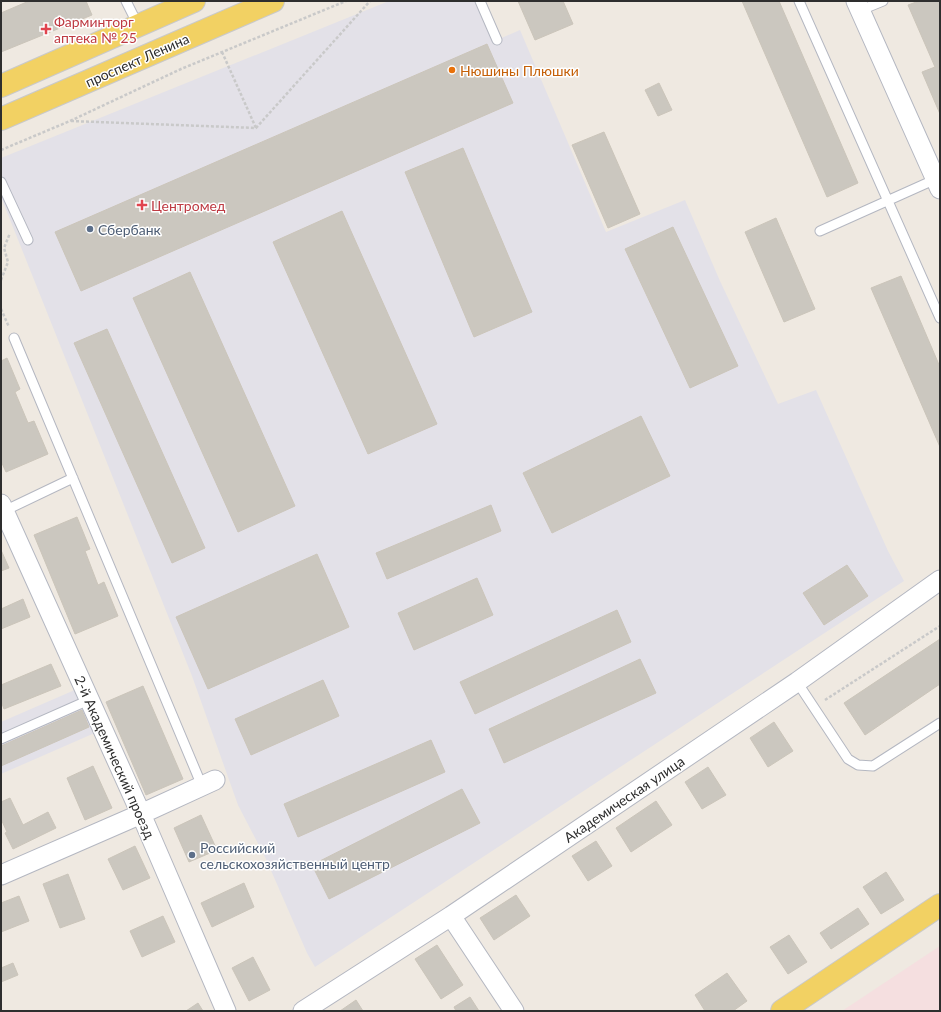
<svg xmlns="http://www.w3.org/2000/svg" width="941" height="1012" font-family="Lato,sans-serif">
<rect width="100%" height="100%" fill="#efe9e1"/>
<path fill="#e3e1e8" d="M389 1H482L497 40 520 30 606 232 685 200 720 281 778 404 816 390 888 551 904 581 315 967 307 953 266 859 238 805 192 676 1 197V158Z
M77 689 97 732 1 774V722Z"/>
<path fill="#f5dfe0" d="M940 946V1011H842Z"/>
<path fill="#cbc7bf" stroke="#cbc5ba" d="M29 1H86L92 15 1 52V13Z
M518 1H563L573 24 535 40Z
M742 1H779L858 183 827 197Z
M919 1H940V114L922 72 935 67 908 5Z
M487 44 513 103 81 291 55 232Z
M659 83 672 110 658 116 645 90Z
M604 132 640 214 608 228 572 145Z
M463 148 532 312 474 337 405 172Z
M342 211 437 424 368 454 273 242Z
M776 218 815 309 784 322 745 232Z
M673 227 738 366 690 388 625 249Z
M190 272 295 506 238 532 133 298Z
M901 276 940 367V447L871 288Z
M107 329 205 548 172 563 74 343Z
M7 358 20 389 15 392 28 423 34 421 48 454 6 472 1 461V361Z
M641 416 670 476 552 533 523 473Z
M491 505 501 531 387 579 376 553Z
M77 517 90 549 85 551 98 585 104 582 118 616 75 634 34 535Z
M1 550 9 568 1 571Z
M317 554 349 627 208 689 176 617Z
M847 565 868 596 824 625 803 593Z
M477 578 493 615 414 650 398 613Z
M23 599 30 617 1 629V609Z
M617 610 631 642 475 714 460 682Z
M940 639V684L865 735 844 703Z
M640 659 656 693 504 763 489 729Z
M51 664 61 686 4 709 1 701V685Z
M323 680 339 716 251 755 235 719Z
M143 686 183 779 146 795 106 702Z
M82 710 89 727 1 766V746Z
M774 722 793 751 768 767 750 738Z
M431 740 445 772 298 837 284 804Z
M93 766 112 808 85 820 67 778Z
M708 767 726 795 702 809 685 782Z
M462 789 480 823 329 899 312 865Z
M10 798 23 825 48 812 56 828 13 849 5 833 7 832 1 819V802Z
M656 801 672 825 631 852 616 828Z
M201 815 217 850 189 862 174 828Z
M596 841 612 866 588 881 572 856Z
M135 846 150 878 123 890 108 859Z
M886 872 904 900 881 914 863 887Z
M68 874 85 919 60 928 43 884Z
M244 883 254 907 212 927 201 903Z
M516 895 530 916 494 940 480 918Z
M19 896 29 921 1 932V903Z
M858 908 869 924 831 949 820 933Z
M163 916 175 942 142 957 130 931Z
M789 935 807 962 788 974 770 947Z
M437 945 463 985 441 999 415 959Z
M253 957 270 990 249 1001 232 968Z
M13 963 18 975 1 982V968Z
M727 973 747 1001 733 1011H705L695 995Z
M470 997 479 1011H456L454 1007Z
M356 1000 363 1011H340Z
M198 1003 203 1011H186Z"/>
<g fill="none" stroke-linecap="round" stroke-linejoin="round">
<defs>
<path id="lane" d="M126 1 138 25
M480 1 497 40
M799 1 940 318
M861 10 883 1
M1 182 28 240
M820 231 936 179
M14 338 202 786
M4 511 73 478
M797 682 848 759 858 765 873 766 940 723
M1 739 89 700"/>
<path id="street" d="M856 1 940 189
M1 504 141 814 226 1011
M1 875 141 814 215 780
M451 916 514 1011
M303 1011 451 916 797 682 940 580"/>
<path id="primary" d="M1 86 194 1
M1 119 273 1
M782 1011 940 905"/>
</defs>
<use href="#lane" stroke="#b4b7c1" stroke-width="11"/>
<use href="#street" stroke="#b4b7c1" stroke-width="21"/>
<use href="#primary" stroke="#c9c9c9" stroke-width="24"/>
<path stroke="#c9c9c9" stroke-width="2.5" stroke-dasharray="3 2" stroke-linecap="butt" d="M222 52 256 128
M71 121 256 128 370 1
M1 150 70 121 181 69 346 1
M1 280 8 262 4 248 10 233
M1 309 9 327
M825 700 940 626"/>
<use href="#lane" stroke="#fff" stroke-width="9"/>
<use href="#street" stroke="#fff" stroke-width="19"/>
<use href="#primary" stroke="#f2d163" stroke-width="22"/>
</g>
<g fill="#e0444e" stroke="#fff" stroke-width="1.5">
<path d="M44 23h4v4h4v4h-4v4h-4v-4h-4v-4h4z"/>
<path d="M140 199h4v4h4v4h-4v4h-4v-4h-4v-4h4z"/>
</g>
<circle fill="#e8710a" stroke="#fff" stroke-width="1.5" cx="452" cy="70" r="4"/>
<g fill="#5c6f8a" stroke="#fff" stroke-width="1.5">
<circle cx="90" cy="229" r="4"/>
<circle cx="192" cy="855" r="4"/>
</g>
<g text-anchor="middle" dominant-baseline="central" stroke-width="3" stroke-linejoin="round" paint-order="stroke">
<g font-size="14" fill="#be3a42" stroke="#fff" text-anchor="start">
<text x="54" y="21">Фарминторг<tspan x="54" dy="16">аптека № 25</tspan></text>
<text x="151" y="205">Центромед</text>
</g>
<g font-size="14" fill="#2e2e2e" stroke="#fff">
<text transform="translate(137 60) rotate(-24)">проспект Ленина</text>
<text transform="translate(115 757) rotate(66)">2-й Академический проезд</text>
<text transform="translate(624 799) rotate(-34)">Академическая улица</text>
</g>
<g font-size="14" fill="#c56008" stroke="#fff" text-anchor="start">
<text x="460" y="70">Нюшины Плюшки</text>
</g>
<g font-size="14" fill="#4e5e75" stroke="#fff" text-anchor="start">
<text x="98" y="229">Сбербанк</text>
<text x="200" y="847">Российский<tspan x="200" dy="16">сельскохозяйственный центр</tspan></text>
</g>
</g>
<rect width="941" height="1012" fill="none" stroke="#2e2e2e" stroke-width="4"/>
</svg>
